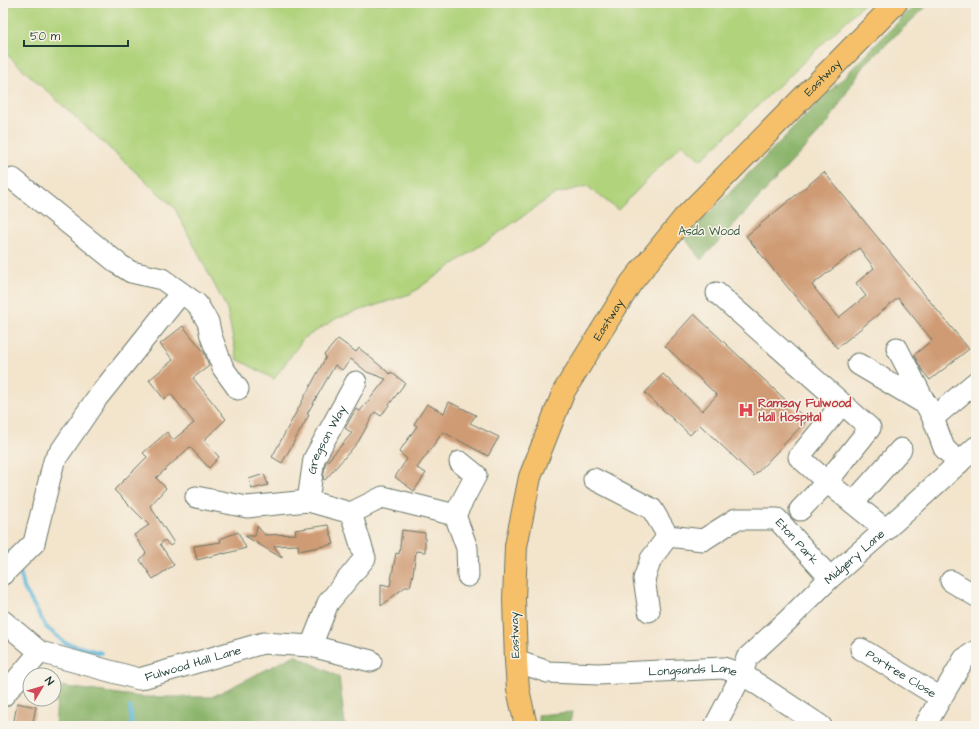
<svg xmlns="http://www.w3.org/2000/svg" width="979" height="729" font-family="'Architects Daughter',sans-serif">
<rect width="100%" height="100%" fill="#f7f3e8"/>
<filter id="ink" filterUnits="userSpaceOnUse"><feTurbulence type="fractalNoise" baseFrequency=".025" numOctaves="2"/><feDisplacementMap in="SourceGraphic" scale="8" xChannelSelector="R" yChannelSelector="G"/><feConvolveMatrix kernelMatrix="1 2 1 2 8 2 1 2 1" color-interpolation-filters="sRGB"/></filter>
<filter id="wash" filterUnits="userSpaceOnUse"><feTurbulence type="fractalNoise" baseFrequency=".012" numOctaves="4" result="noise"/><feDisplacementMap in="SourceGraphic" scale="16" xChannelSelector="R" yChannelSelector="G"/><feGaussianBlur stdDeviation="0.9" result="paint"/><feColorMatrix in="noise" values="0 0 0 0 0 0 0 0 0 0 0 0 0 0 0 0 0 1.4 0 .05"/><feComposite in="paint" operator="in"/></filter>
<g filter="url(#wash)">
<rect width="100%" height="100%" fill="#f3e4cc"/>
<path fill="#b0d37c" stroke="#688858" d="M3 3H865L701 160 682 144 618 210 587 186 555 194 410 294 337 318 303 339 274 379 237 359 227 309 174 207 3 51Z"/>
<path fill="#8cb56c" stroke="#567950" d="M917 3H930L863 66 827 124 701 260 685 238Z
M295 655 339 677 345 726H55L58 686 141 697H212Z
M572 712 569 726H540L538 715Z"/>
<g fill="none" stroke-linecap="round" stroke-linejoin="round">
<path stroke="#60b9dd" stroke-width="4" d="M3 548 10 558
M17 569 21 575 24 588 46 627 65 643 101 653
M130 707 132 726"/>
</g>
<g id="blocks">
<path fill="#cf9b75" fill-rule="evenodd" d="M824 172 969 349 930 380 922 370 914 355 932 340 898 298 837 348 746 236ZM859 248 874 268 856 283 866 296 838 318 812 285Z
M694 314 807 420 754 476 700 425 690 435 645 393 663 374 702 411 717 395 665 346Z
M183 326 204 352 209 366 193 378 226 419 204 440 219 457 209 468 190 447 156 478 166 488 150 506 174 543 170 546 165 540 160 544 174 565 153 579 140 560 146 553 134 535 149 525 114 490 147 457 143 453 167 432 173 440 194 423 171 394 164 399 149 380 173 360 160 344Z
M338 339 356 352 359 348 390 374 391 372 405 383 381 416 375 412 358 442 325 480 323 479 325 464 352 433 345 428 356 409 360 411 386 379 367 372 351 359 342 370 335 365 307 414 309 415 282 463 272 457 326 357 324 355Z
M449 402 476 415 470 423 499 437 488 456 443 432 417 468 426 473 414 491 395 477 407 459 399 452 417 426 414 424 427 404 444 413Z
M264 474 268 485 252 489 249 479Z
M328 525 334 544 299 551 298 545 274 546 282 557V558L245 536H255L257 526 265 535 296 534 295 530Z
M402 530 425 533V552L416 551 413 574 410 587H405L381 606V584L390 586 396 553 399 554Z
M238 532 246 548 224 554V553L197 560 194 546 221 542 220 539Z
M17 703 36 707 32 726H13Z"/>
</g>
</g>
<g filter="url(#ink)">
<use href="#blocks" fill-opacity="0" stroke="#697769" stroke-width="1"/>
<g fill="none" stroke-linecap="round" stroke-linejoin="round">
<defs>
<g id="minor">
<path d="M13 179 120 265 131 272 162 279 197 304 208 322 211 336 223 368 238 389"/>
<path d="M717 293 870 428 827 482 800 510"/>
<path d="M897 348 933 418 944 448 959 463"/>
<path d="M858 364 927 405"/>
<path d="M842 404 799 457 827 482 886 530"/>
<path d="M933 418 976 382"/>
<path id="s1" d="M594 479 652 509 668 536 703 540 736 519H777L830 578"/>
<path d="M196 497 247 507 308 501 351 513 365 558 328 603 311 646"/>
<path id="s2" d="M308 501 314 459 356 382"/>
<path d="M853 503 901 449"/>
<path d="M351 513 383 497 455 515 467 548 468 576"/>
<path d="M455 515 476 475 460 462"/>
<path d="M3 574 34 543 54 461 97 398 181 293"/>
<path d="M951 581 976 596"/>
<path d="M649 611 644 579 651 559 668 536"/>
<path id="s3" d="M3 621 40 652 139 679 263 643 311 646 371 661"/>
<path id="s4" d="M861 649 941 698"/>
<path id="s5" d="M516 661 548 672 598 674 723 668 742 674 821 726"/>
<path d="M3 696 40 652"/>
<path id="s6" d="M715 726 742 674 747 658 788 620 830 578 910 508 976 447"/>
<path d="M925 726 941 698 964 659 976 651"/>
</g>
<g id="major">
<path id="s7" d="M526 726 518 689 516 661 514 600 516 546 530 477 564 391 631 283 683 219 896 3"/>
</g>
</defs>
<use href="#minor" stroke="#697769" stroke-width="23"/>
<use href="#major" stroke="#697769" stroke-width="24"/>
<use href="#minor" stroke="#fff" stroke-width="21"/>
<use href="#major" stroke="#f6c06b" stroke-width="22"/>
</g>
</g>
<defs>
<symbol id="hospital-bare" viewBox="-9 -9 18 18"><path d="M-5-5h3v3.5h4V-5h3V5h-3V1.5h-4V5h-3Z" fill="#e0444e" stroke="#f7f3e8" stroke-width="2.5" paint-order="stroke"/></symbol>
</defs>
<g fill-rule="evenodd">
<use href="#hospital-bare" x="735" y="399" width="22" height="22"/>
</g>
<g text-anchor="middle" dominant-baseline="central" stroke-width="3" stroke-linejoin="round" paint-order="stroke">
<g font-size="12" fill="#1f3d34" stroke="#f7f3e8">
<text stroke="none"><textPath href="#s7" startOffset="752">Eastway</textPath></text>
<text stroke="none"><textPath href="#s7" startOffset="428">Eastway</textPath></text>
<text stroke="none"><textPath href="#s2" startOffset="65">Gregson Way</textPath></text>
<text stroke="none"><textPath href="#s1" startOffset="242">Eton Park</textPath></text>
<text stroke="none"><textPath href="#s6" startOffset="223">Midgery Lane</textPath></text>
<text transform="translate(515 635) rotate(-92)">Eastway</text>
<text stroke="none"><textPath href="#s3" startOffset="207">Fulwood Hall Lane</textPath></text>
<text stroke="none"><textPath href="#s5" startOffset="179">Longsands Lane</textPath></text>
<text stroke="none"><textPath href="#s4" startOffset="47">Portree Close</textPath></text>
</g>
<g font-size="12" fill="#3c5b42" stroke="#f7f3e8">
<text x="709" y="231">Asda Wood</text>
</g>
<g font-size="12" font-weight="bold" fill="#be3a42" stroke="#f7f3e8" text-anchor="start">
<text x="758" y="403">Ramsay Fulwood<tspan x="758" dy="14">Hall Hospital</tspan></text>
</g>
</g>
<rect width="979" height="729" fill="none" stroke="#f7f3e8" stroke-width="16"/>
<g transform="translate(42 687) rotate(52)"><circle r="19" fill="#f7f3e8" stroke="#a1aaa0"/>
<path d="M0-3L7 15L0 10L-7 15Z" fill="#d1495b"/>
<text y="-6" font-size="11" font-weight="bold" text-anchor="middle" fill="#1f3d34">N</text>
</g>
<path d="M24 40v6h104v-6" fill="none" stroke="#1f3d34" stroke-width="2"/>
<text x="30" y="40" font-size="12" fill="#1f3d34" stroke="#f7f3e8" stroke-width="3" paint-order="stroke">50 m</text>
</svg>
